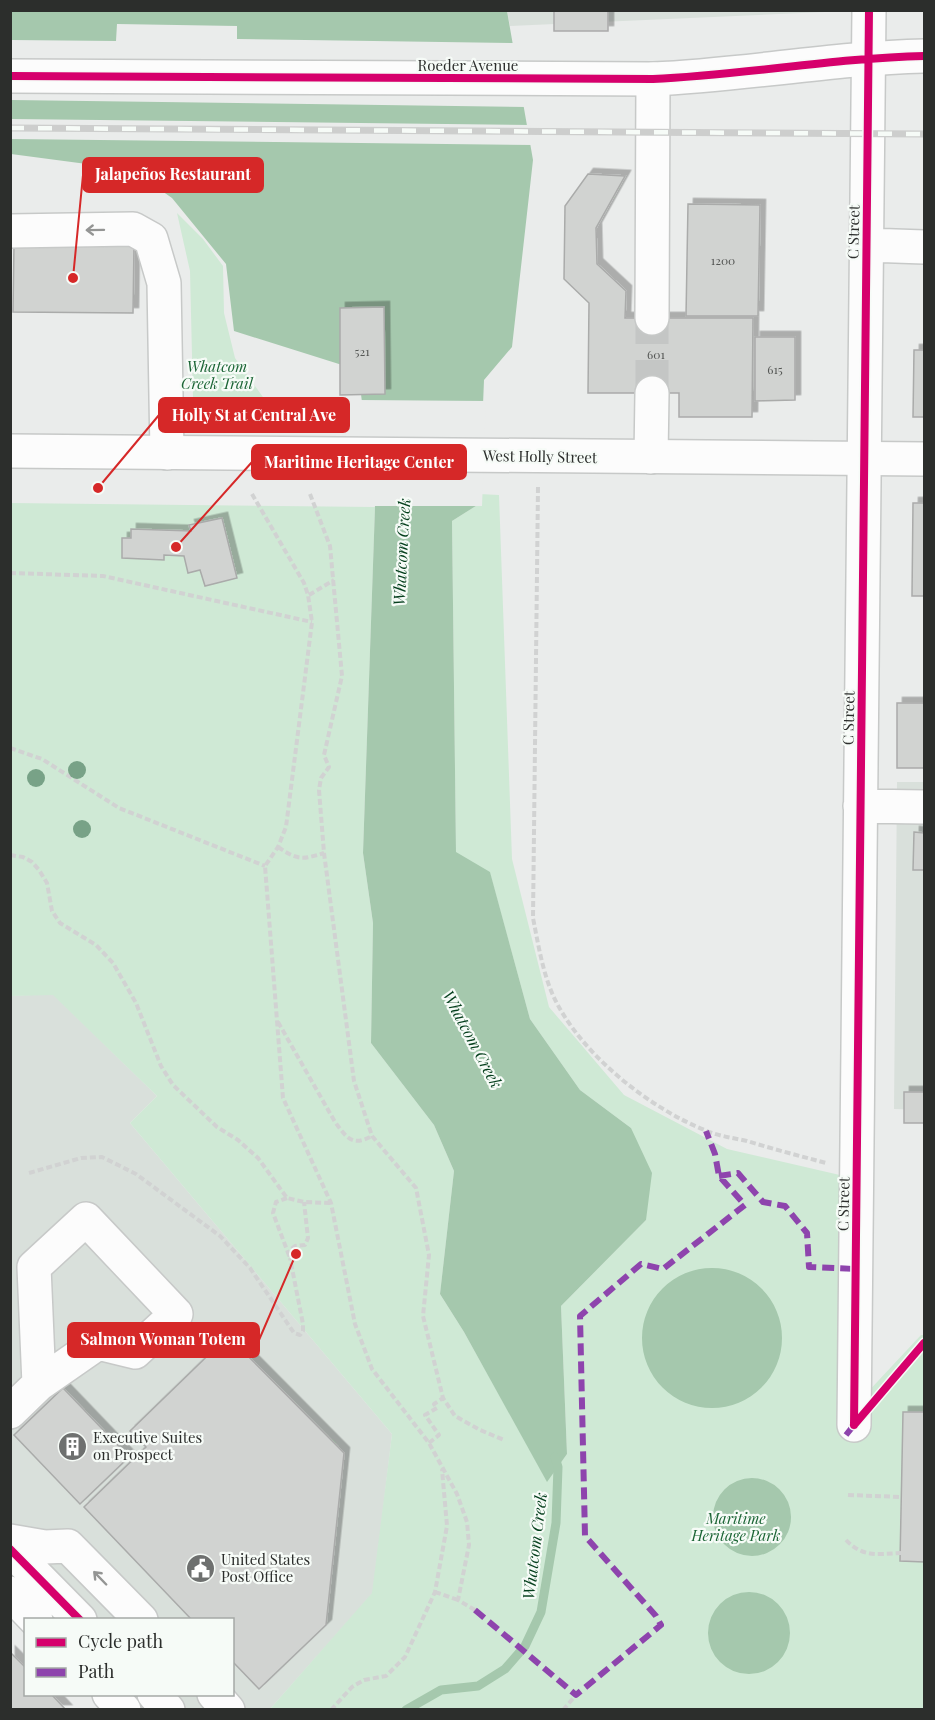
<svg xmlns="http://www.w3.org/2000/svg" width="935" height="1720" font-family="'Playfair Display',serif">
<defs>
<filter id="shadow"><feDropShadow dx="5.5" dy="-5.5" stdDeviation="0" flood-color="#0004"/></filter>
</defs>
<rect width="100%" height="100%" fill="#eaeceb"/>
<path fill="#d9e0db" d="M507 10 847 11 510 26Z
M897 782H924V1110L894 1109Z
M53 994 157 1096 130 1123 392 1434 373 1593 270 1709H187L172 1695 232 1694V1620L99 1619 11 1530 10 996Z"/>
<path fill="#cfe9d5" d="M177 213 203 239 223 266 224 313 235 358 265 400 193 398 190 271Z
M479 494 499 495 512 859 549 1007 624 1095 727 1149 870 1182 864 1396 921 1335H924V1709H270L372 1593 392 1434 130 1123 157 1096 53 995 11 996 10 503 375 507 363 853 373 923 371 1043 434 1125 454 1171 440 1294 464 1332 547 1481 567 1454 561 1306 646 1220 631 1128 580 1090 530 1019 490 873 456 853 452 521 479 504Z"/>
<path fill="#a5c8ad" d="M11 11H507L533 160 512 347 484 380 479 504 452 521 456 852 490 872 530 1019 580 1090 631 1128 652 1173 646 1220 561 1306 567 1454 547 1482 464 1332 440 1294 454 1171 434 1125 371 1043 373 923 363 853 375 507 358 370 234 331 226 264 172 198 132 170 11 154Z
M642 1338a70 70 0 1 1 140 0a70 70 0 1 1-140 0Z
M713 1517a39 39 0 1 1 78 0a39 39 0 1 1-78 0Z
M708 1633a41 41 0 1 1 82 0a41 41 0 1 1-82 0Z"/>
<path fill="#eaeceb" d="M117 24 237 26V39L516 43 527 107 11 100V40L116 41Z
M11 119 530 125 534 145 11 139Z
M359 400 486 401 482 506H372Z"/>
<g fill="none" stroke-linecap="round" stroke-linejoin="round">
<path stroke="#a5c8ad" stroke-width="9" d="M406 1710 441 1690 478 1686 505 1669 525 1646 541 1612 556 1523 558 1467 555 1457"/>
</g>
<path fill="#d1d3d1" stroke="#aaabaa" stroke-width="1.5" filter="url(#shadow)" d="M554 10H608V31H554Z
M588 174 625 176 596 228 597 264 626 291 625 318H753L752 417H679V393H588L589 303 564 279 565 206Z
M688 204 760 205 758 316H686Z
M14 244 134 245 133 313 13 312Z
M384 307 385 394 340 395V308Z
M755 337H795V400L755 401Z
M914 350H924V417H913Z
M913 503H924V596H912Z
M222 518 237 578 205 586 200 570 188 573 184 556 164 555V560L122 558V538H131V529L191 531 189 525Z
M897 703H924V768H897Z
M914 832 924 833V870H913Z
M904 1092H924V1123H904Z
M228 1336 344 1453 326 1625 259 1689 232 1661V1620H192L84 1507 146 1447 130 1431Z
M63 1388 129 1457 80 1504 14 1435Z
M903 1412H924V1562L900 1561Z
M10 1652 26 1668V1694H51L66 1710H10Z"/>
<g fill="none" stroke-linecap="round" stroke-linejoin="round">
<path stroke="#c4c6c5" stroke-width="33" stroke-dasharray="33 16" stroke-linecap="butt" d="M652 393V318"/>
<defs>
<path id="minor" d="M10 231 133 229 151 239 164 283 167 453
M867 245 924 247
M652 318 653 79
M651 457 652 393
M860 806 924 807
M10 1412 39 1384 98 1343 135 1352 176 1314 86 1219 34 1267 39 1384
M854 1425 869 10
M10 1541 45 1547 68 1546 141 1620
M10 1549 80 1620
M10 1593 36 1620
M109 1694 124 1710
M154 1694 168 1710
M214 1694 228 1710"/>
<path id="major" d="M10 76 653 79C744 75 834 58 924 56
M10 451 924 459"/>
</defs>
<use href="#minor" stroke="#c7c9c8" stroke-width="36"/>
<use href="#major" stroke="#c7c9c8" stroke-width="36"/>
<path stroke="#d1d2d2" stroke-width="4" stroke-dasharray="6 3" stroke-linecap="butt" d="M538 487 533 918C538 943 542 969 552 993 577 1051 648 1108 707 1131 719 1136 733 1138 747 1141 773 1149 800 1156 826 1163
M252 494 304 583 308 595 312 622 286 827 278 847 265 866 283 1098 331 1203 355 1324 372 1369 429 1443 457 1494 467 1522 469 1545 458 1600 475 1610
M310 494 330 546 342 676 324 755 329 767 321 778 319 790 324 853 354 1081 372 1136 416 1188 429 1255 423 1316 443 1398 455 1416 480 1430 504 1440
M10 573 103 576 312 622
M309 595 334 580
M10 748 42 759 119 808 265 866
M278 847C297 860 302 860 324 853
M10 855 23 857 32 862 39 870 47 883 52 911 60 923 96 945 113 963 136 1003 161 1066 173 1085 217 1127 238 1140 258 1158 287 1198 304 1202 331 1203
M278 1022 335 1122C347 1138 352 1147 372 1136
M29 1173 81 1158 102 1157 136 1174 220 1236 250 1268 294 1333 300 1335 303 1331V1324L290 1258
M287 1198 276 1202 273 1213 290 1258 291 1249 295 1246 305 1245 308 1238 304 1202
M429 1443 439 1435 425 1415 437 1408 434 1404 443 1398
M848 1495 901 1497
M846 1540C863 1558 878 1554 901 1553
M435 1592 458 1600
M331 1710 352 1687 364 1680 386 1676 405 1657 435 1592 447 1526 442 1469
M563 1710 576 1695"/>
<use href="#minor" stroke="#fcfcfc" stroke-width="33"/>
<use href="#major" stroke="#fcfcfc" stroke-width="33"/>
<defs>
<path id="rail" d="M10 128 924 134"/>
</defs>
<use href="#rail" stroke="#cdcecd" stroke-width="7"/>
<use href="#rail" stroke="#f6fbf7" stroke-width="4.5" stroke-dasharray="14" stroke-linecap="butt"/>
<path stroke="#8e44ad" stroke-width="6" stroke-dasharray="12 6" stroke-linecap="butt" d="M719 1176 738 1173 763 1202 785 1206 807 1233 809 1267 855 1269
M846 1435 854 1425
M475 1610 576 1695 661 1625 656 1616 585 1536 580 1316 641 1264 663 1269 745 1205 719 1176 715 1154 706 1131"/>
<defs>
<path id="cycleway" d="M10 76 653 79C744 75 834 58 924 56
M854 1425 869 10
M854 1425 924 1343
M10 1549 80 1620"/>
</defs>
<use href="#cycleway" stroke="#f6fbf7" stroke-width="11"/>
<use href="#cycleway" stroke="#d6006c" stroke-width="8"/>
</g>
<g fill="#78a287">
<circle cx="77" cy="770" r="9"/>
<circle cx="36" cy="778" r="9"/>
<circle cx="82" cy="829" r="9"/>
</g>
<defs><path id="oneway-shaft" d="M-6 0H5M1.5-3L5.5 0L1.5 3" fill="none" stroke-width="1.6" stroke-linecap="round" stroke-linejoin="round" transform="scale(1.5)"/></defs>
<g stroke="#949594">
<use href="#oneway-shaft" transform="translate(95 230) rotate(179)"/>
<use href="#oneway-shaft" transform="translate(100 1578) rotate(-134)"/>
</g>
<defs>
<symbol id="building-disc" viewBox="-11 -11 22 22"><circle r="9.5" fill="#6e706f" stroke="#f6fbf7"/><path d="M-4-6H4V6H1V3H-1V6H-4ZM-2.5-4.3h1.7v1.8h-1.7ZM.8-4.3h1.7v1.8H.8ZM-2.5-1h1.7V.8h-1.7ZM.8-1h1.7V.8H.8Z" fill="#fff"/></symbol>
<symbol id="civic-disc" viewBox="-11 -11 22 22"><circle r="9.5" fill="#6e706f" stroke="#f6fbf7"/><path d="M-.6-6.5H3V-4.5H.6V-3L4-1V1h2V6H-6V1h2V-1L-.6-3ZM-1.2 2.5V6h2.4V2.5Z" fill="#fff"/></symbol>
</defs>
<g fill-rule="evenodd">
<use href="#building-disc" x="56" y="1430" width="33" height="33"/>
<use href="#civic-disc" x="184" y="1552" width="33" height="33"/>
</g>
<g text-anchor="middle" dominant-baseline="central" stroke-width="4.5" stroke-linejoin="round" paint-order="stroke">
<g font-size="12" fill="#555755">
<text x="723" y="260">1200</text>
<text x="362" y="351">521</text>
<text x="656" y="354">601</text>
<text x="775" y="369">615</text>
</g>
<g font-size="15" fill="#2c2e2c" stroke="#f6fbf7">
<text x="468" y="65">Roeder Avenue</text>
<text transform="translate(853 232) rotate(-89)">C Street</text>
<text transform="translate(540 456) rotate(1)">West Holly Street</text>
<text transform="translate(848 718) rotate(-89)">C Street</text>
<text transform="translate(843 1204) rotate(-89)">C Street</text>
</g>
<g font-size="15" font-style="italic" fill="#1b6535" stroke="#f6fbf7">
<text x="217" y="366">Whatcom<tspan x="217" dy="17">Creek Trail</tspan></text>
<text x="736" y="1518">Maritime<tspan x="736" dy="17">Heritage Park</tspan></text>
</g>
<g font-size="15" fill="#2c2e2c" stroke="#f6fbf7" text-anchor="start">
<text x="93" y="1437">Executive Suites<tspan x="93" dy="17">on Prospect</tspan></text>
<text x="221" y="1559">United States<tspan x="221" dy="17">Post Office</tspan></text>
</g>
<g font-size="16" font-style="italic" fill="#043f1c" stroke="#f6fbf7">
<text transform="translate(401 552) rotate(-87)">Whatcom Creek</text>
<text transform="translate(473 1039) rotate(62)">Whatcom Creek</text>
<text transform="translate(534 1546) rotate(-83)">Whatcom Creek</text>
</g>
</g>
<path fill="none" stroke="#d62828" stroke-width="2" d="M73 278L83 175M98 488L159 415M176 547L252 462M296 1254L259 1340"/>
<g fill="#d62828" stroke="#f6fbf7" stroke-width="2">
<circle cx="73" cy="278" r="6"/>
<circle cx="98" cy="488" r="6"/>
<circle cx="176" cy="547" r="6"/>
<circle cx="296" cy="1254" r="6"/>
</g>
<g fill="#d62828" stroke="#d62828" stroke-width="2">
<rect x="83" y="158" width="180" height="34" rx="6"/>
<rect x="159" y="398" width="190" height="34" rx="6"/>
<rect x="252" y="445" width="214" height="34" rx="6"/>
<rect x="68" y="1323" width="191" height="34" rx="6"/>
</g>
<g font-size="16" text-anchor="middle" font-weight="bold" fill="#fff">
<text x="173" y="180">Jalapeños Restaurant</text>
<text x="254" y="421">Holly St at Central Ave</text>
<text x="359" y="468">Maritime Heritage Center</text>
<text x="163" y="1345">Salmon Woman Totem</text>
</g>
<rect width="935" height="1720" fill="none" stroke="#2c2e2c" stroke-width="24"/>
<rect x="24" y="1618" width="210" height="78" fill="#f6fbf7" stroke="#a5a9a6" stroke-width="1.5"/>
<rect x="36" y="1638" width="30" height="9" fill="#d6006c" stroke="#a5a9a6" stroke-width="1.5"/>
<text x="78" y="1648" font-size="18" fill="#2c2e2c">Cycle path</text>
<rect x="36" y="1668" width="30" height="9" fill="#8e44ad" stroke="#a5a9a6" stroke-width="1.5"/>
<text x="78" y="1678" font-size="18" fill="#2c2e2c">Path</text>
</svg>
